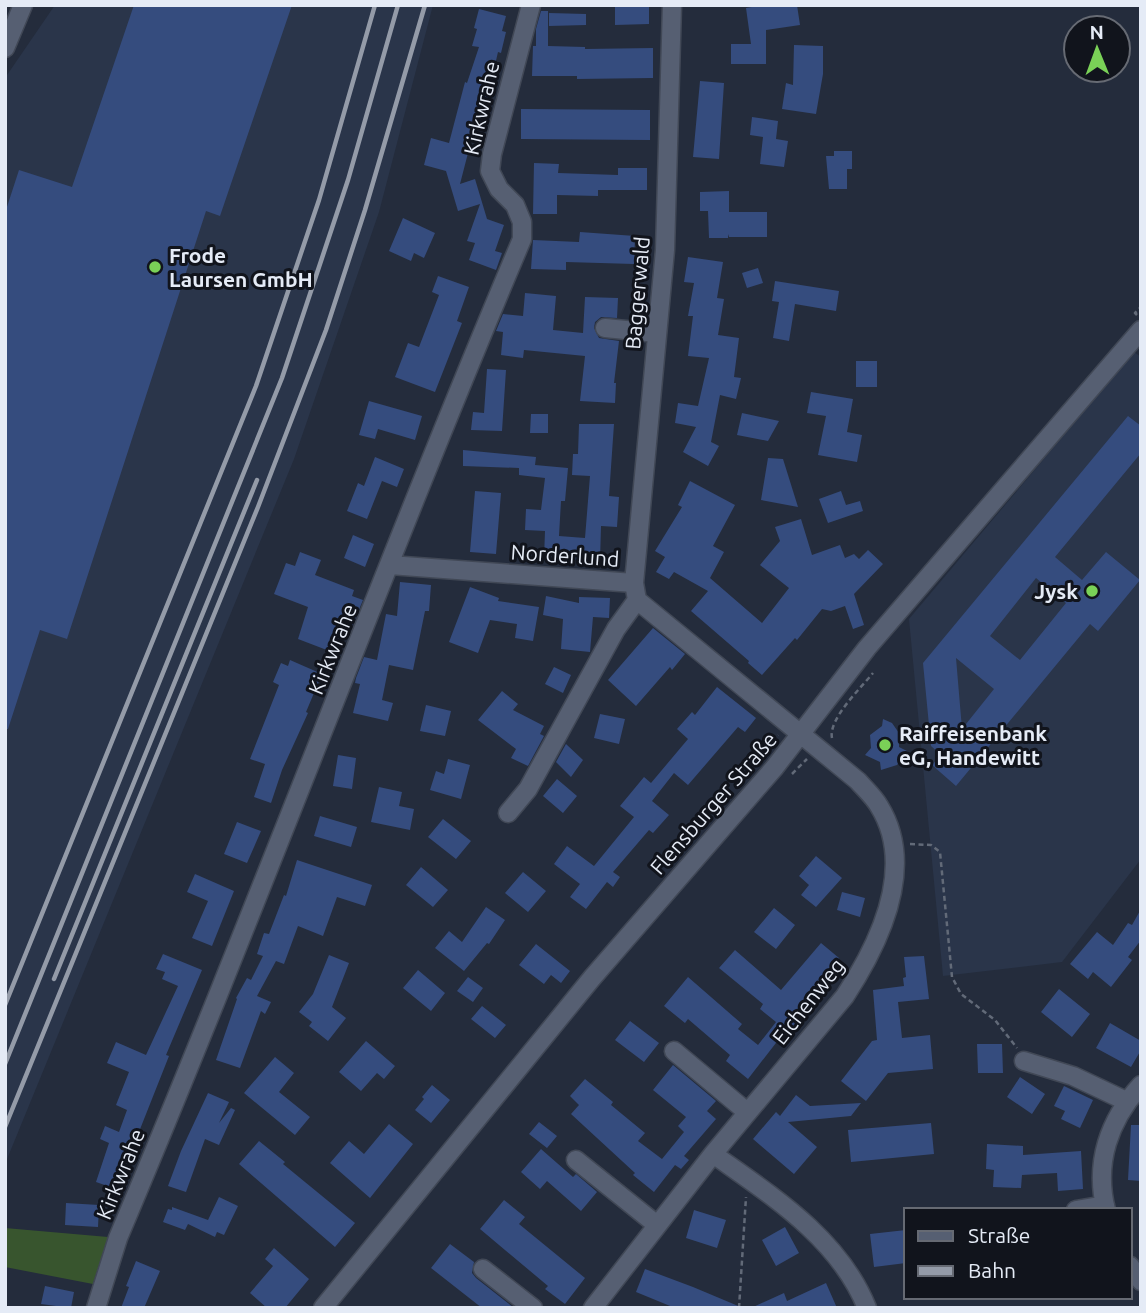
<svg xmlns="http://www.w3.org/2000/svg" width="1146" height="1313" font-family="Ubuntu,sans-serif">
<rect width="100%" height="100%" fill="#242c3c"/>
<path fill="#2a354a" d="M55 5H433L379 212 294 459 5 1164V78Z
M1134 352 1141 357V859L1062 962 943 976 909 619Z"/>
<path fill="#38552e" d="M5 1228 108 1237 93 1284 5 1267Z"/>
<path fill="#354c7e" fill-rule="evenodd" d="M134 5H292L220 216 206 211 67 639 40 630 8 729H5V213L19 170 72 187Z
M615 5H649V24L615 25Z
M763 5H797L800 25 766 30V64H731V44H751L746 8Z
M479 9 506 16 502 31 506 32 501 53 498 52 495 65 493 64 486 89 492 90 482 128 475 126 460 184 475 179 487 219 504 225 495 251 502 253 496 270 469 260 475 243 467 241 480 204 458 211 446 171 424 165 431 138 449 143 465 82 467 83 479 47 472 46 477 29 474 28Z
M541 11H548V46L585 47V49L653 48V78L577 79V76H532L533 46H536V29Z
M549 13 586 14V25L549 26Z
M794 45 823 46V74L816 114 782 109 786 83 793 85Z
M700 81 724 83 719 159 693 157Z
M521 109 650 110V140L521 139Z
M752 117 778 121 776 139 788 141 784 167 760 164 763 137 750 135Z
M834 151H852V169H847V189H829L826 156H834Z
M534 163 559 164 558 173 618 175V168H647V190H598V196L557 195V214H533Z
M729 191V212H767V237H729L728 234V238H709L708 211H700V192Z
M403 218 435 233 424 258 414 253 411 261 389 251Z
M580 232 635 236 634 264 566 262V270L531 269 533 240 579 242Z
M688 257 723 262 717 298 724 299 718 335 739 338 734 377 741 378 736 399 720 395 711 442 719 446 708 466 683 452 696 427 675 423 678 403 698 406 709 358 688 356 693 316H688L694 283 684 282Z
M758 268 763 283 747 288 742 273Z
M438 276 469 287 457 321 462 323 435 392 395 377 408 343 419 347 439 295 432 292Z
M775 281 839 291 836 311 795 304 789 341 773 338 779 302 772 301Z
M525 293 556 296 553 330 583 333 585 297 618 298 617 318 601 317 595 322 594 328 599 338 619 341 614 383H616L615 403 580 401 585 356 524 350 523 358 501 355 503 332 496 331 503 314 523 316Z
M856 361H877V387H856Z
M487 369 506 370 502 431 471 430 473 412 484 413Z
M811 392 853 399 847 432 862 435 857 462 818 455 826 416 807 413Z
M369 401 422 416 415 440 378 429 375 439 359 435Z
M742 413 779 421 768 441 737 435Z
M531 414H548V433H530Z
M1128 416 1141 426V453L1055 557 1082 580 1106 552 1140 580 1098 631 1090 624 956 786 932 765 941 755 931 746 923 663ZM1036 578 1066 603 1020 660 990 636ZM956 658 994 689 962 729Z
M579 424H614L609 496 619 497 617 527 601 526 600 561 544 558 545 531 525 530 526 509 541 510 545 478 519 475V468L463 466V450L536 457 535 465 568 468 565 501H561L559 536 585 538 590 476 572 475 573 454H578Z
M375 457 404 469 397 487 382 481 367 519 347 511 358 483 364 486Z
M768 458 783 459 798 507 761 500Z
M690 481 735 505 713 546 724 552 710 578 762 623 789 588 760 565 780 541 775 527 801 519 812 555 840 545 845 558 854 554 859 559 868 550 883 564 854 594 864 625 853 629 845 606 831 611 822 609 797 640 795 638 762 675 748 663 749 661 691 611 708 591 674 572 669 579 656 572 665 557 655 551 682 507 678 505Z
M475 491 501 493 496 554 470 552Z
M841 491 846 505 860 501 863 511 828 523 819 499Z
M353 535 374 544 365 567 344 558Z
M300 552 321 560 315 575 354 590 352 596 363 600 350 631 342 627 332 652 298 639 308 607 274 594 286 563 295 566Z
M400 582 431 585 429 611H425L413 670 389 665 382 700 393 703 388 721 353 713 360 684 355 683 356 678 364 657 377 660 386 614 397 616Z
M470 587 499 598 498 601 539 607 533 641 515 638 517 624 490 620 478 653 449 642Z
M546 596 579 603V597L610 598 609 618 593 617 590 652 561 649 563 619 543 615Z
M653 628 685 654 672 670 670 667 636 706 608 680Z
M290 660 322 674 306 712 308 713 282 770 271 803 254 797 265 764 250 759 279 685 273 682 281 663 288 666Z
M554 667 571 675 563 693 545 684Z
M717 687 756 718 745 732 738 727 688 785 674 773 652 801 669 815 653 833 649 830 613 872 620 877 613 887 607 882 586 909 570 897 580 884 554 864 567 846 594 866 634 817 620 806 644 777 651 783 688 739 677 729 692 712 695 715Z
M502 691 518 704 513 710 544 726 540 734 544 736 528 766 511 758 516 749 478 720Z
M426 705 451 711 445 736 420 731Z
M600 714 625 719 619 744 594 738Z
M883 719 892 723 899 733V747L909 752 897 765 881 770 880 762 865 755 871 748 870 735 882 726Z
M566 744 583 760 571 777 556 762Z
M338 755 356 758 352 789 333 786Z
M448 759 470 765 461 799 430 790 436 771 444 774Z
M557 779 577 796 563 813 543 796Z
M379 787 402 792 399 806 414 809 410 830 371 822Z
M320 816 357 827 351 847 314 836Z
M443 819 471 841 456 859 428 837Z
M237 822 261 831 247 863 224 854Z
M816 856 842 878 816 907 801 895 809 885 799 876Z
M297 860 372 885 365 906 337 897 323 936 298 926 284 964 276 961 257 996 271 1002 265 1014 261 1011 240 1068 216 1060 237 999 236 998 247 978 251 980 263 956 257 954 264 933 269 934 284 895 286 896Z
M421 867 448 890 433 907 406 885Z
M523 872 546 891 528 912 505 893Z
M195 874 234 891 212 946 192 938 208 901 187 892Z
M842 892 865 898 860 917 837 910Z
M486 907 505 920 489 944 487 943 464 971 435 948 449 931 462 942Z
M774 908 795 925 776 949 754 932Z
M1141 909V940L1128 957 1132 960 1111 987 1093 972 1088 979 1070 964 1097 932 1113 945 1128 923 1132 925Z
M821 943 839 958 799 1005 807 1011 789 1033 786 1030 748 1079 726 1061 730 1055 688 1019 685 1023 664 1006 688 977 742 1024 738 1029 758 1045 776 1022 760 1009 763 1004 719 968 735 950 781 990Z
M536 944 570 971 561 983 551 975 544 984 519 965Z
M163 954 202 970 166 1055 169 1056 131 1152 128 1151 116 1189 96 1182 109 1143 100 1139 105 1126 119 1132 127 1110 116 1105 129 1072 107 1063 116 1042 146 1055 178 986 162 979 165 972 156 969Z
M329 955 349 963 332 1007 346 1018 328 1041 309 1026 312 1022 299 1012 313 994Z
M924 956 929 999 898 1002 902 1038 930 1035 933 1069 888 1073 866 1101 841 1081 872 1041 877 1040 873 990 904 986 903 978 906 977 904 957Z
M418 970 445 993 431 1011 403 988Z
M468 977 483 988 473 1002 457 991Z
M1059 989 1090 1014 1072 1037 1041 1012Z
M482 1006 506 1025 495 1038 471 1019Z
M630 1021 659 1043 644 1062 615 1040Z
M1110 1023 1141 1041V1050L1131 1067 1096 1048Z
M366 1041 395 1066 384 1079 377 1073 361 1091 339 1072Z
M977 1044H1002L1003 1073H978Z
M275 1057 294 1073 279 1092 310 1117 295 1135 244 1093Z
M673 1065 716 1101 707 1111 716 1119 684 1156 689 1160 681 1169 675 1165 654 1192 633 1175 635 1173 571 1114 579 1105 570 1096 585 1079 613 1102 611 1105 645 1133 638 1141 662 1159 684 1132 678 1126 686 1117 653 1090Z
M1020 1077 1045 1094 1032 1114 1007 1097Z
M432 1085 450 1100 431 1123 415 1110 424 1099 422 1097Z
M1064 1086 1093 1100 1080 1128 1061 1119 1065 1111 1054 1106Z
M208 1093 229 1102 219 1123 231 1108 235 1110 219 1145 205 1139 186 1192 168 1186 181 1151Z
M796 1095 810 1106 861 1103 851 1116 788 1122 817 1147 794 1174 753 1139 776 1112 780 1116Z
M539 1122 557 1136 547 1148 529 1134Z
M931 1123 934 1154 851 1162 848 1130Z
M389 1124 413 1144 370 1198 330 1163 349 1141 364 1154Z
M1131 1125H1141V1181L1128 1180Z
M259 1141 285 1162 283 1164 355 1223 335 1247 239 1164Z
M987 1144 1023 1146V1155L1081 1151 1083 1189 1058 1191 1057 1173 1022 1175 1021 1188 993 1187 994 1170 986 1169Z
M541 1149 573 1177 576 1174 597 1192 581 1211 547 1181 540 1189 521 1172Z
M219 1197 238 1206 224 1235 217 1232 215 1237 188 1224 185 1230 163 1222 168 1209 172 1210V1207L208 1220Z
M504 1200 525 1217 519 1224 585 1278 565 1304 545 1289 548 1286 480 1229Z
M66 1203 99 1205 98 1227 65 1225Z
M694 1210 726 1220 717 1248 686 1238Z
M785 1227 799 1253 776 1266 762 1240Z
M906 1230V1263L874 1267 870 1234Z
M450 1244 474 1262 472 1273 476 1278 514 1308H482L431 1268Z
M274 1248 309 1279 285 1308H267L250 1293 273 1266 265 1259Z
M136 1261 160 1271 144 1308H121L129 1287 126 1286Z
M645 1269 693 1287 743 1308H675L636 1292Z
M826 1283 837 1308H751L784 1293 787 1301Z
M45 1286 74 1292 71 1308 41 1304Z"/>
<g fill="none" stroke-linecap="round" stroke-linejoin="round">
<defs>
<path id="minor" d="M5 48 23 5
M605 328 657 333
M390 565 634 583 637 600 858 781C865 789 874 797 879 806 917 867 879 944 845 996L713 1154 593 1308
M634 583 665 250 672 5
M508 813 528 789 616 629 637 600
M674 1051 747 1112
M1024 1061 1073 1076 1126 1101
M713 1154C772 1196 839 1238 867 1308
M576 1160 657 1225
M1076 1210 1105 1205
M1106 1210C1094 1163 1109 1120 1141 1085
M1130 1266 1141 1281
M483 1269 533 1308
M96 1308 118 1238C258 907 382 570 522 239V222L515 205 499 189 490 171 492 154 531 5
M323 1308 592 978 775 767 867 648 1141 330"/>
</defs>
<use href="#minor" stroke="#414856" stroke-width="21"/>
<path stroke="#626a78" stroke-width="2.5" stroke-dasharray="5 3.5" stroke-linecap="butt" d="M1137 315 1135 313 1141 307
M832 738C828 719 861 688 873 673
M792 774 807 759
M740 781 778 735
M910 844 931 845 940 852 952 977 961 994 995 1020 1017 1048
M739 1308 746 1197"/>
<use href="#minor" stroke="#565f72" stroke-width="18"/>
<path stroke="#949ba8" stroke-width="4.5" d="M54 979 257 480
M5 1005 256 386 319 200 375 5
M5 1064 282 378 348 180 398 5
M5 1127 258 507 326 330 365 210 425 5"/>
</g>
<g fill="#7ad157" stroke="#11141c" stroke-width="2.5">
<circle cx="155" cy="267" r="7"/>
<circle cx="1092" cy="591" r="7"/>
<circle cx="885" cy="745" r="7"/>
</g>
<g text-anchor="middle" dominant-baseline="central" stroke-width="6" stroke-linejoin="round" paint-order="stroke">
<g font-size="21" fill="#e5ebf6" stroke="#11141c">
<text transform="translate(481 108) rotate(-77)">Kirkwrahe</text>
<text transform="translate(637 293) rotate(-85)">Baggerwald</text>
<text transform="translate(565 555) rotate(4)">Norderlund</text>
<text transform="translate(332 649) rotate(-68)">Kirkwrahe</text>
<text transform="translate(713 803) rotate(-49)">Flensburger Straße</text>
<text transform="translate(808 1001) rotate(-52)">Eichenweg</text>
<text transform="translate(120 1174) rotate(-68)">Kirkwrahe</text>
</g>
<g font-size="21" font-weight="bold" fill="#e5ebf6" stroke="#11141c" text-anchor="start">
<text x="169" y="255">Frode<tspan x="169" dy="24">Laursen GmbH</tspan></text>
<text x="1078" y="591" text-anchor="end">Jysk</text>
<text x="899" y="733">Raiffeisenbank<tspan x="899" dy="24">eG, Handewitt</tspan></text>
</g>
</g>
<rect width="1146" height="1313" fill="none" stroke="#e5ebf6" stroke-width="14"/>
<rect x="904" y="1208" width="228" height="91" fill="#11141c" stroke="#666a73" stroke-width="2"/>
<rect x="918" y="1231" width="35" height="10" fill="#565f72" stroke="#666a73" stroke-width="2"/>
<text x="968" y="1243" font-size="21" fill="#e5ebf6">Straße</text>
<rect x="918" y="1266" width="35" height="10" fill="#949ba8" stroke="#666a73" stroke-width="2"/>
<text x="968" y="1278" font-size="21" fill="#e5ebf6">Bahn</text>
<g transform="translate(1097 49) rotate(359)"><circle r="33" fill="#11141c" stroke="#666a73" stroke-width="2"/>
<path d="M0-5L12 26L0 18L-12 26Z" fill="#7ad157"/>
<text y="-10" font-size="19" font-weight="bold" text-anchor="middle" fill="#e5ebf6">N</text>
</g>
</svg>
